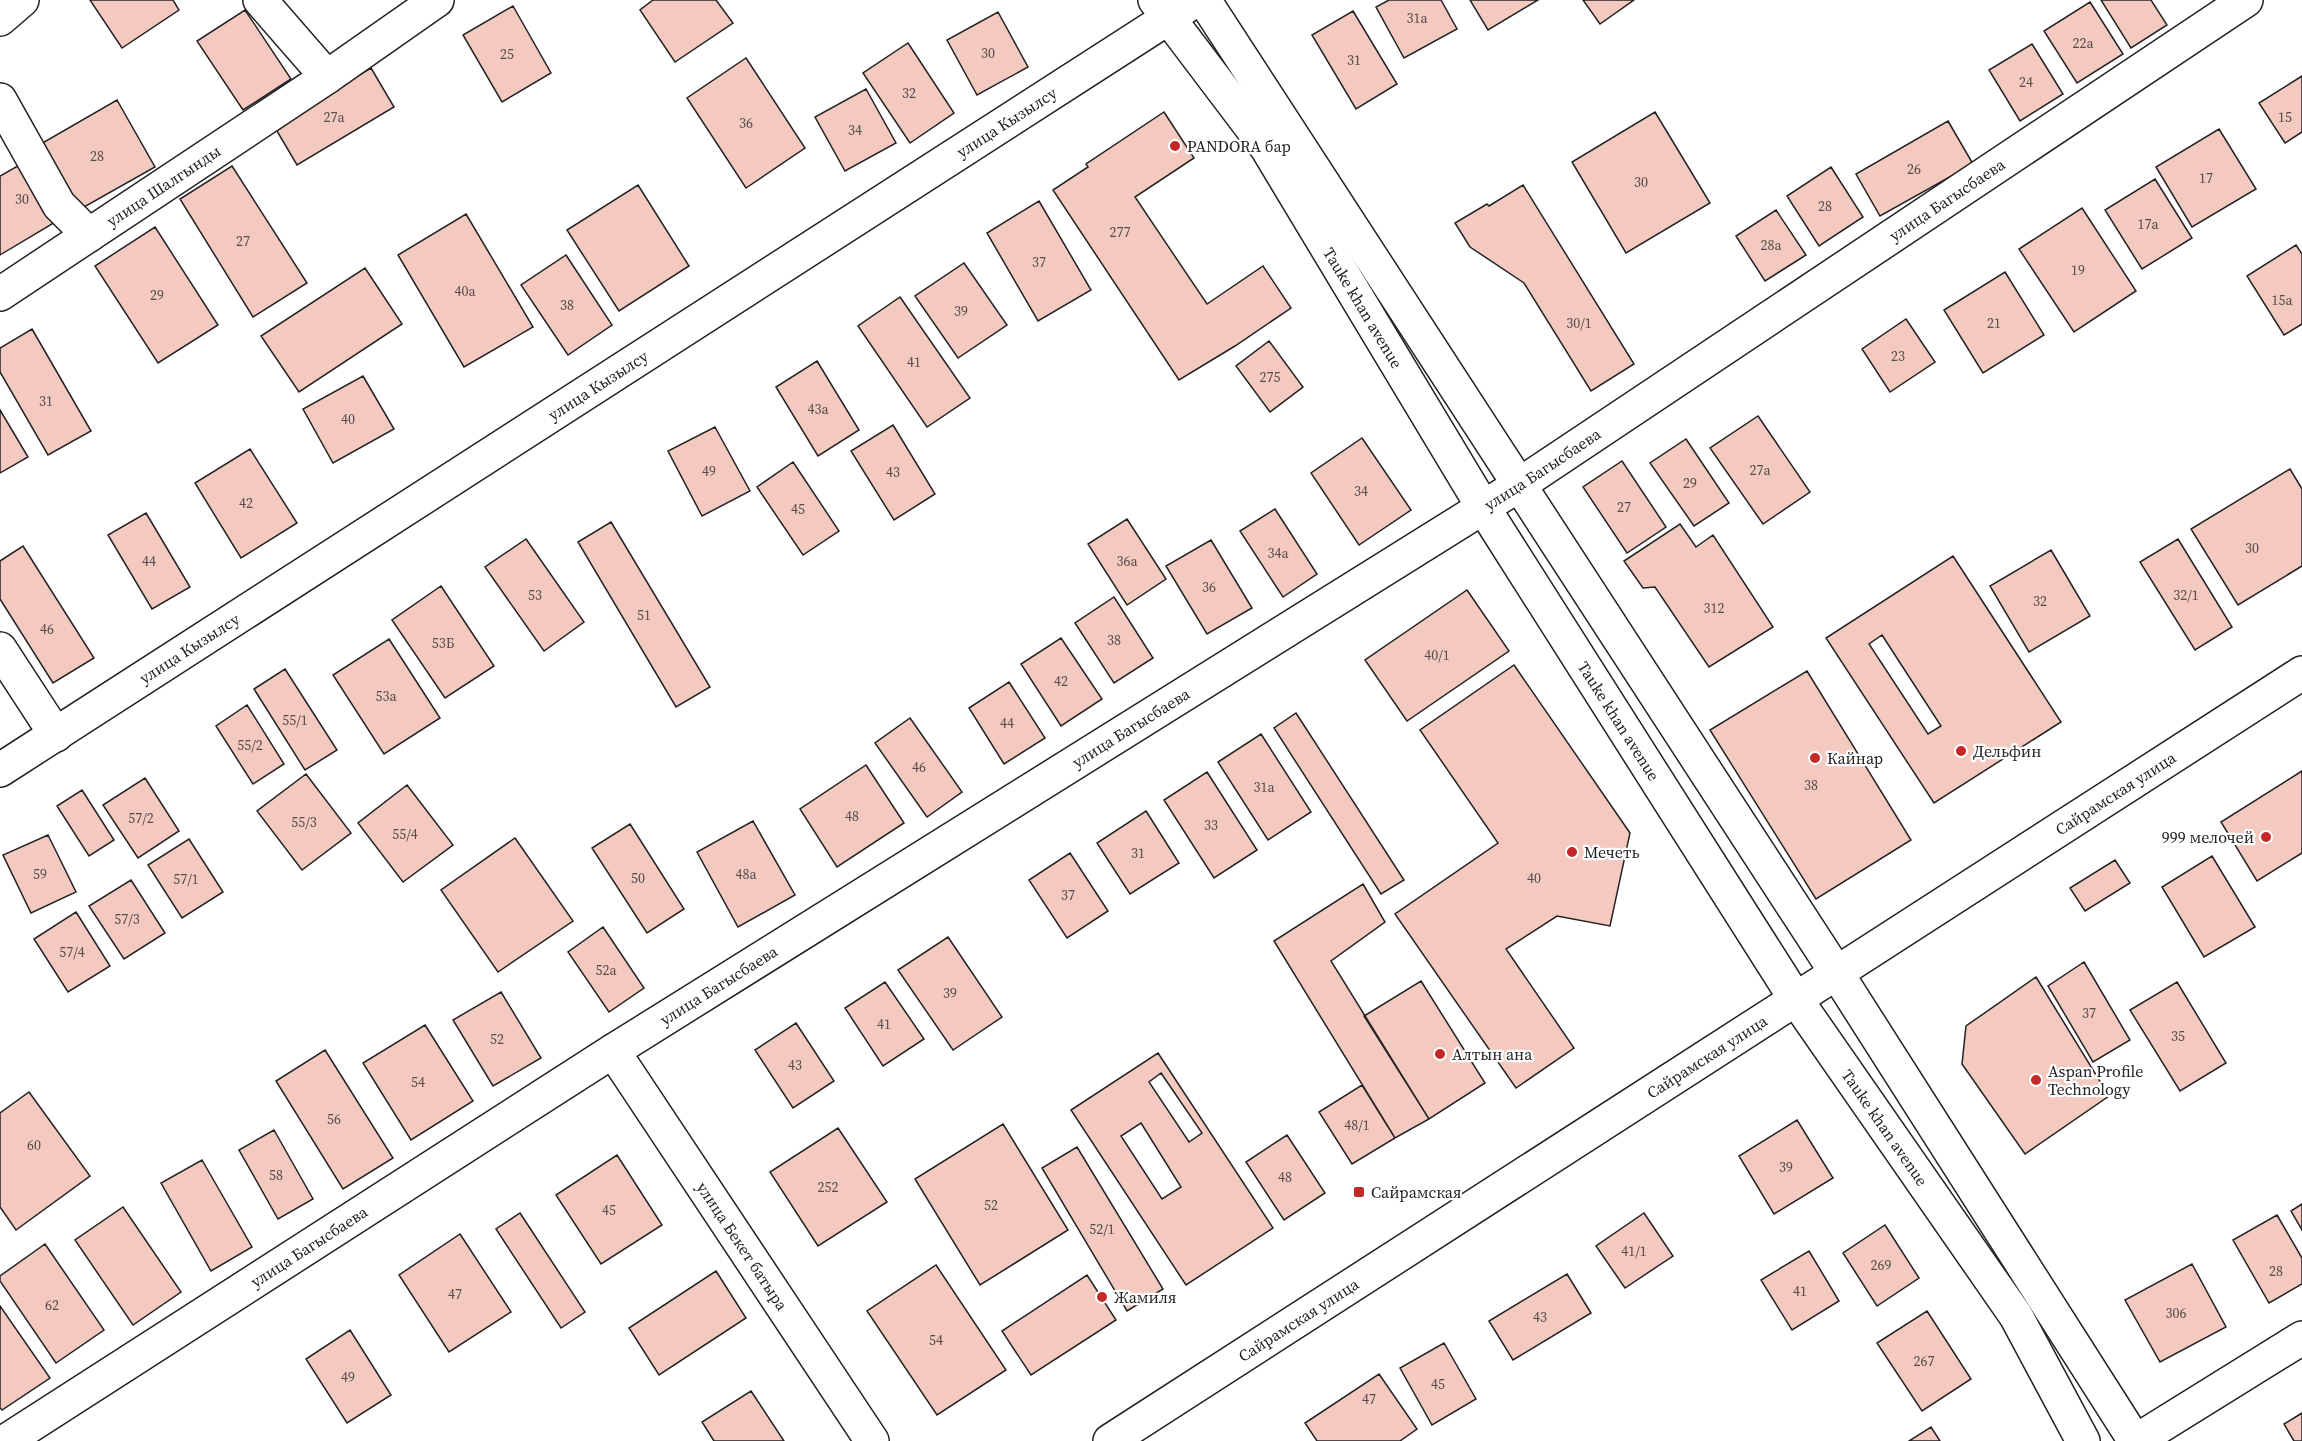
<svg xmlns="http://www.w3.org/2000/svg" width="2302" height="1441" font-family="'Source Serif 4',serif">
<rect width="100%" height="100%" fill="#fff"/>
<path fill="#f3c9c0" stroke="#222" stroke-width="1.5" fill-rule="evenodd" d="M90 0H173L179 10 122 48Z
M653 0H716L733 23 675 62 640 10Z
M1389 0H1441L1457 29 1404 58 1376 7Z
M1470 0H1538L1488 30Z
M1583 0H1634L1600 24Z
M2101 0H2151L2167 25 2131 48Z
M2090 2 2123 54 2077 83 2044 31Z
M513 6 551 73 502 102 463 35Z
M245 10 291 79 243 110 197 41Z
M1353 11 1397 84 1356 109 1312 35Z
M998 12 1028 67 977 95 947 40Z
M908 43 954 113 910 143 863 73Z
M2032 44 2063 94 2020 121 1989 70Z
M746 58 805 148 746 188 687 98Z
M371 68 394 107 297 165 274 126Z
M2302 76V132L2285 143 2259 103Z
M866 89 896 143 845 171 815 117Z
M117 100 155 167 77 211 39 145Z
M1164 112 1194 158 1135 197 1207 304 1263 266 1291 308 1235 346 1179 380 1053 190 1088 167 1086 164Z
M1655 112 1710 203 1626 253 1572 162Z
M1948 121 1973 164 1880 216 1856 174Z
M2219 129 2256 189 2192 227 2156 167Z
M23 163 57 221 0 255V176Z
M232 166 307 283 253 317 180 199Z
M1831 167 1863 217 1819 246 1787 196Z
M2155 179 2192 238 2142 269 2105 210Z
M638 185 689 266 619 311 567 230Z
M1523 185 1634 364 1591 391 1524 283 1470 247 1455 223 1487 204 1489 206Z
M1039 201 1091 290 1038 321 987 233Z
M2082 208 2136 291 2074 332 2019 249Z
M1776 210 1806 255 1765 281 1736 236Z
M466 214 533 327 464 367 398 255Z
M155 227 218 325 158 363 95 266Z
M2296 245 2302 254V324L2284 335 2247 276Z
M566 255 612 325 568 355 521 285Z
M964 263 1007 325 958 358 915 296Z
M365 268 402 324 299 392 261 336Z
M2005 272 2044 335 1983 373 1944 310Z
M900 297 970 398 927 427 858 326Z
M1906 319 1935 362 1890 392 1862 349Z
M32 329 91 431 48 455 0 372V348Z
M1269 341 1303 387 1270 412 1236 366Z
M817 361 859 430 818 456 776 387Z
M363 376 394 429 333 463 303 409Z
M0 410 28 457 0 473Z
M1758 416 1810 492 1763 524 1710 448Z
M893 425 935 494 894 520 851 451Z
M715 427 750 491 702 516 668 451Z
M1362 438 1411 510 1359 545 1311 473Z
M1686 439 1729 503 1694 526 1650 463Z
M250 449 297 523 241 558 195 483Z
M1622 461 1666 527 1627 553 1583 487Z
M793 462 839 531 803 555 757 487Z
M2290 469 2302 489V566L2238 605 2191 529Z
M1275 509 1317 574 1283 597 1240 531Z
M146 513 190 587 152 609 108 535Z
M1127 519 1166 579 1127 605 1088 544Z
M611 522 710 687 676 707 578 542Z
M1680 524 1696 547 1713 535 1773 627 1709 667 1655 587 1643 588 1624 561Z
M526 539 584 622 544 651 485 567Z
M2178 539 2232 627 2195 650 2140 562Z
M1211 540 1252 608 1207 634 1166 566Z
M23 546 94 658 53 683 0 599V561Z
M2051 550 2090 616 2029 652 1990 586Z
M1953 556 2061 722 1934 803 1826 638ZM1882 635 1941 726 1928 734 1869 644Z
M441 586 494 666 445 698 392 620Z
M1467 590 1509 651 1407 721 1365 660Z
M1114 597 1153 658 1114 683 1075 623Z
M1061 638 1102 699 1061 726 1021 664Z
M389 639 440 718 384 754 333 675Z
M1514 665 1630 833 1610 926 1557 916 1506 949 1574 1048 1516 1088 1395 914 1498 843 1420 730Z
M285 669 337 750 305 770 254 689Z
M1807 671 1911 840 1816 899 1710 730Z
M1009 682 1045 738 1004 764 969 708Z
M247 705 284 764 253 784 216 726Z
M1296 713 1404 880 1381 894 1274 728Z
M910 718 962 792 927 817 875 743Z
M1261 734 1311 812 1268 840 1218 762Z
M866 765 904 823 837 867 800 809Z
M2302 771V853L2257 881 2221 822Z
M1207 772 1257 850 1214 878 1164 800Z
M306 774 351 833 302 870 257 811Z
M145 778 179 831 138 858 103 805Z
M407 785 453 845 403 882 358 823Z
M82 790 114 840 89 856 57 806Z
M1146 811 1179 863 1130 894 1097 843Z
M753 821 795 895 738 927 697 852Z
M630 824 684 909 647 933 592 848Z
M48 835 76 892 31 913 3 855Z
M515 838 573 921 498 972 441 890Z
M189 839 223 892 182 918 148 865Z
M1070 853 1108 911 1067 938 1029 880Z
M2212 856 2255 927 2204 957 2162 887Z
M2115 860 2130 883 2085 911 2070 888Z
M131 880 165 933 124 959 89 906Z
M1363 884 1385 922 1331 961 1429 1119 1395 1138 1274 941Z
M76 912 110 966 68 992 34 939Z
M603 927 644 988 609 1012 568 952Z
M948 937 1002 1017 953 1050 898 970Z
M2084 962 2130 1040 2093 1062 2048 986Z
M2036 977 2109 1096 2025 1154 1962 1064 1966 1026Z
M1421 981 1485 1083 1429 1119 1364 1016Z
M885 982 924 1039 883 1066 845 1008Z
M2177 982 2226 1063 2180 1091 2130 1010Z
M501 992 541 1058 493 1086 453 1020Z
M796 1023 834 1081 793 1108 755 1050Z
M425 1025 473 1101 411 1140 363 1063Z
M325 1050 393 1158 343 1189 276 1081Z
M1158 1053 1273 1228 1186 1285 1071 1110ZM1161 1073 1202 1133 1189 1142 1149 1082ZM1141 1123 1181 1187 1162 1199 1121 1136Z
M1362 1085 1395 1138 1352 1164 1319 1112Z
M29 1092 90 1176 16 1230 0 1207V1113Z
M1797 1120 1833 1178 1774 1214 1739 1156Z
M1003 1124 1068 1230 980 1285 915 1179Z
M838 1128 887 1202 818 1246 770 1172Z
M274 1130 313 1199 278 1219 239 1150Z
M1287 1135 1325 1193 1284 1220 1246 1162Z
M1077 1147 1163 1289 1127 1311 1042 1168Z
M617 1155 662 1225 601 1264 556 1195Z
M202 1160 252 1247 211 1271 161 1183Z
M2302 1204V1230L2291 1211Z
M123 1207 181 1292 133 1325 75 1240Z
M520 1213 585 1312 561 1328 496 1229Z
M1644 1213 1673 1256 1625 1288 1596 1246Z
M2277 1215 2302 1258V1284L2269 1303 2233 1240Z
M1885 1225 1919 1278 1877 1306 1843 1253Z
M460 1234 511 1312 449 1352 399 1275Z
M45 1244 104 1330 56 1363 0 1281V1276Z
M1809 1251 1839 1301 1792 1330 1761 1280Z
M2192 1264 2226 1327 2160 1362 2125 1300Z
M936 1265 1006 1370 937 1415 867 1311Z
M716 1271 746 1318 659 1375 629 1328Z
M1567 1274 1591 1313 1513 1360 1489 1321Z
M1087 1275 1116 1320 1031 1375 1002 1331Z
M0 1306 50 1378 2 1410 0 1408Z
M1927 1311 1971 1379 1922 1411 1877 1343Z
M350 1330 391 1395 347 1423 306 1359Z
M1444 1343 1476 1399 1432 1425 1400 1368Z
M1379 1374 1417 1429 1400 1441H1317L1305 1423Z
M751 1391 784 1441H714L702 1422Z
M2302 1413V1441H2294L2284 1424Z
M1931 1427 1940 1441H1909Z"/>
<g fill="none" stroke-linecap="round" stroke-linejoin="round">
<defs>
<g id="minor">
<path d="M260 0 327 77"/>
<path d="M0 19 22 0"/>
<path d="M0 100 59 205 89 235"/>
<path id="s1" d="M0 294 327 77 437 0"/>
<path d="M0 649 56 735"/>
<path id="s2" d="M0 770 1196 0"/>
<path id="s3" d="M613 1051 872 1441"/>
<path id="s4" d="M6 1441 613 1051 1519 485 2246 0"/>
<path d="M2136 1441 2302 1338"/>
</g>
<g id="major">
<path id="s5" d="M1155 0 1267 148 1483 507 1795 998 2016 1316 2083 1441"/>
<path d="M1204 0 1836 972 2135 1441"/>
<path id="s6" d="M1110 1441 2302 673"/>
</g>
</defs>
<use href="#minor" stroke="#222" stroke-width="36"/>
<use href="#major" stroke="#222" stroke-width="36"/>
<use href="#minor" stroke="#fff" stroke-width="33"/>
<use href="#major" stroke="#fff" stroke-width="33"/>
</g>
<g fill="#c62828" stroke="#fff" stroke-width="2">
<circle cx="1175" cy="146" r="6"/>
<circle cx="1961" cy="751" r="6"/>
<circle cx="1815" cy="758" r="6"/>
<circle cx="2266" cy="837" r="6"/>
<circle cx="1572" cy="852" r="6"/>
<circle cx="1440" cy="1054" r="6"/>
<circle cx="2036" cy="1080" r="6"/>
<rect x="1353" y="1186" width="12" height="12" rx="3"/>
<circle cx="1102" cy="1297" r="6"/>
</g>
<g text-anchor="middle" dominant-baseline="central" stroke-width="4.5" stroke-linejoin="round" paint-order="stroke">
<g font-size="14" fill="#564c4a">
<text x="1417" y="18">31а</text>
<text x="2083" y="43">22а</text>
<text x="988" y="53">30</text>
<text x="507" y="54">25</text>
<text x="1354" y="60">31</text>
<text x="2026" y="82">24</text>
<text x="909" y="93">32</text>
<text x="334" y="117">27а</text>
<text x="2285" y="117">15</text>
<text x="746" y="123">36</text>
<text x="855" y="130">34</text>
<text x="97" y="156">28</text>
<text x="1914" y="169">26</text>
<text x="2206" y="178">17</text>
<text x="1641" y="182">30</text>
<text x="22" y="199">30</text>
<text x="1825" y="206">28</text>
<text x="2148" y="224">17а</text>
<text x="1120" y="232">277</text>
<text x="243" y="241">27</text>
<text x="1771" y="245">28а</text>
<text x="1039" y="262">37</text>
<text x="2078" y="270">19</text>
<text x="465" y="291">40а</text>
<text x="157" y="295">29</text>
<text x="2282" y="300">15а</text>
<text x="567" y="305">38</text>
<text x="961" y="311">39</text>
<text x="1579" y="323">30/1</text>
<text x="1994" y="323">21</text>
<text x="1898" y="356">23</text>
<text x="914" y="362">41</text>
<text x="1270" y="377">275</text>
<text x="46" y="401">31</text>
<text x="818" y="409">43а</text>
<text x="348" y="419">40</text>
<text x="1760" y="470">27а</text>
<text x="709" y="471">49</text>
<text x="893" y="472">43</text>
<text x="1690" y="483">29</text>
<text x="1361" y="491">34</text>
<text x="246" y="503">42</text>
<text x="1624" y="507">27</text>
<text x="798" y="509">45</text>
<text x="2252" y="548">30</text>
<text x="1278" y="553">34а</text>
<text x="149" y="561">44</text>
<text x="1127" y="561">36а</text>
<text x="1209" y="587">36</text>
<text x="535" y="595">53</text>
<text x="2186" y="595">32/1</text>
<text x="2040" y="601">32</text>
<text x="1714" y="608">312</text>
<text x="644" y="615">51</text>
<text x="47" y="629">46</text>
<text x="1114" y="640">38</text>
<text x="443" y="643">53Б</text>
<text x="1437" y="655">40/1</text>
<text x="1061" y="681">42</text>
<text x="386" y="696">53а</text>
<text x="295" y="720">55/1</text>
<text x="1007" y="723">44</text>
<text x="250" y="745">55/2</text>
<text x="919" y="767">46</text>
<text x="1811" y="785">38</text>
<text x="1264" y="787">31а</text>
<text x="852" y="816">48</text>
<text x="141" y="818">57/2</text>
<text x="304" y="822">55/3</text>
<text x="1211" y="825">33</text>
<text x="405" y="834">55/4</text>
<text x="1138" y="853">31</text>
<text x="40" y="874">59</text>
<text x="746" y="874">48а</text>
<text x="638" y="878">50</text>
<text x="1534" y="878">40</text>
<text x="186" y="879">57/1</text>
<text x="1068" y="895">37</text>
<text x="127" y="919">57/3</text>
<text x="72" y="952">57/4</text>
<text x="606" y="970">52а</text>
<text x="950" y="993">39</text>
<text x="2089" y="1013">37</text>
<text x="884" y="1024">41</text>
<text x="2178" y="1036">35</text>
<text x="497" y="1039">52</text>
<text x="795" y="1065">43</text>
<text x="418" y="1082">54</text>
<text x="334" y="1119">56</text>
<text x="1357" y="1125">48/1</text>
<text x="34" y="1145">60</text>
<text x="1786" y="1167">39</text>
<text x="276" y="1175">58</text>
<text x="1285" y="1177">48</text>
<text x="828" y="1187">252</text>
<text x="991" y="1205">52</text>
<text x="609" y="1210">45</text>
<text x="1102" y="1229">52/1</text>
<text x="1634" y="1251">41/1</text>
<text x="1881" y="1265">269</text>
<text x="2276" y="1271">28</text>
<text x="1800" y="1291">41</text>
<text x="455" y="1294">47</text>
<text x="52" y="1305">62</text>
<text x="2176" y="1313">306</text>
<text x="1540" y="1317">43</text>
<text x="936" y="1340">54</text>
<text x="1924" y="1361">267</text>
<text x="348" y="1377">49</text>
<text x="1438" y="1384">45</text>
<text x="1369" y="1399">47</text>
</g>
<g font-size="16" fill="#222" stroke="#fff">
<text stroke="none"><textPath href="#s2" startOffset="1197">улица Кызылсу</textPath></text>
<text stroke="none"><textPath href="#s1" startOffset="196">улица Шалгынды</textPath></text>
<text stroke="none"><textPath href="#s4" startOffset="2304">улица Багысбаева</textPath></text>
<text stroke="none"><textPath href="#s5" startOffset="372">Tauke khan avenue</textPath></text>
<text stroke="none"><textPath href="#s2" startOffset="711">улица Кызылсу</textPath></text>
<text stroke="none"><textPath href="#s4" startOffset="1818">улица Багысбаева</textPath></text>
<text stroke="none"><textPath href="#s2" startOffset="225">улица Кызылсу</textPath></text>
<text stroke="none"><textPath href="#s5" startOffset="858">Tauke khan avenue</textPath></text>
<text stroke="none"><textPath href="#s4" startOffset="1332">улица Багысбаева</textPath></text>
<text stroke="none"><textPath href="#s6" startOffset="1196">Сайрамская улица</textPath></text>
<text stroke="none"><textPath href="#s4" startOffset="846">улица Багысбаева</textPath></text>
<text stroke="none"><textPath href="#s6" startOffset="710">Сайрамская улица</textPath></text>
<text stroke="none"><textPath href="#s5" startOffset="1344">Tauke khan avenue</textPath></text>
<text stroke="none"><textPath href="#s4" startOffset="360">улица Багысбаева</textPath></text>
<text stroke="none"><textPath href="#s3" startOffset="234">улица Бекет батыра</textPath></text>
<text stroke="none"><textPath href="#s6" startOffset="224">Сайрамская улица</textPath></text>
</g>
<g font-size="16" fill="#222" stroke="#fff" text-anchor="start">
<text x="1187" y="146">PANDORA бар</text>
<text x="1973" y="751">Дельфин</text>
<text x="1827" y="758">Кайнар</text>
<text x="2254" y="837" text-anchor="end">999 мелочей</text>
<text x="1584" y="852">Мечеть</text>
<text x="1452" y="1054">Алтын ана</text>
<text x="2048" y="1071">Aspan Profile<tspan x="2048" dy="18">Technology</tspan></text>
<text x="1371" y="1192">Сайрамская</text>
<text x="1114" y="1297">Жамиля</text>
</g>
</g>
</svg>
